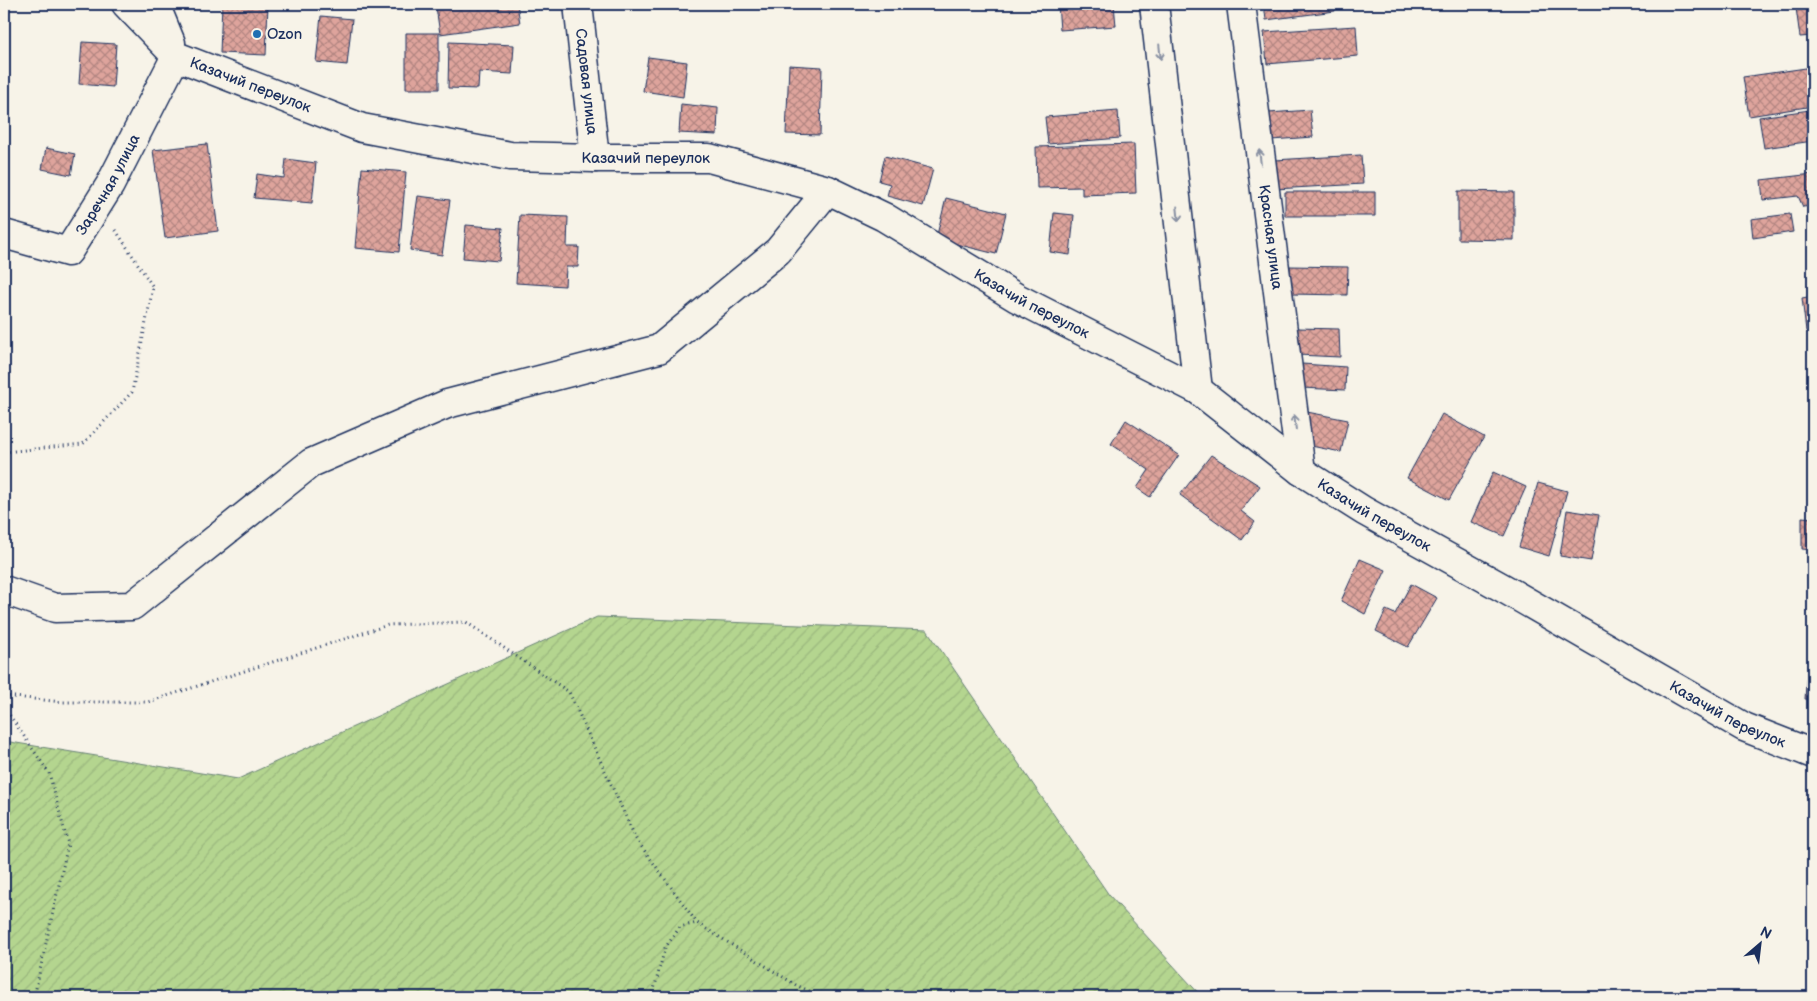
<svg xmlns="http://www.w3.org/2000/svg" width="1817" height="1001" font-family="'Balsamiq Sans',sans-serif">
<defs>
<pattern id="garden-furrows" width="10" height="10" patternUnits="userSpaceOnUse" patternTransform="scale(1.25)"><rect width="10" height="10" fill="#b4d58f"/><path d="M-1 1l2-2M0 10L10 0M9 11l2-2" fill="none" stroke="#9ab77e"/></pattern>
<pattern id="building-cross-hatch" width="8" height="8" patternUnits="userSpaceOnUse" patternTransform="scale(1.25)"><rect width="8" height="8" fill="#dea49c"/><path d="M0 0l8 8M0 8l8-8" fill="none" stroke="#b38682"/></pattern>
</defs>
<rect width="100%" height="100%" fill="#f7f3e8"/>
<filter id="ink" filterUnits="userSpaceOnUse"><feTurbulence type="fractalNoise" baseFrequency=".02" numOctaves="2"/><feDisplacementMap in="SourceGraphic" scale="10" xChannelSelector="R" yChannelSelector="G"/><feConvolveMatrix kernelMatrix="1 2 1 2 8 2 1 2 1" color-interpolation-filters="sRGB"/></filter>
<g filter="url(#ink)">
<path fill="url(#garden-furrows)" stroke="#688276" d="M597 617 927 630 1109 895 1202 997H4V741L238 779Z"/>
<path fill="url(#building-cross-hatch)" stroke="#1b2f5e" d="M222 4H268L266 55 220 53Z
M456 4H517L520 23 440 34 436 7Z
M1058 4H1114L1116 26 1060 30Z
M1264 4H1334L1335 11 1266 20Z
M1813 6V36L1800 37 1796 8Z
M321 16 352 19 347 65 316 62Z
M1356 26 1358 56 1267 64 1264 32Z
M406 33H439V89H406Z
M82 42 116 44 113 87 79 84Z
M449 42 514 45 512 74 479 72 478 89 448 88Z
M648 57 687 62 683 97 643 91Z
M789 65 822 67 820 135 786 134Z
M1813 67V106L1749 116 1743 77Z
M681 104 718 108 717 135 679 133Z
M1310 110 1313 137 1271 140 1269 113Z
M1810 110 1813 141 1764 148 1759 117Z
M1118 111 1120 138 1048 144 1045 117Z
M207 144 218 231 165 238 153 150Z
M1134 144 1136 193 1082 195V187L1037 188 1036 147Z
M46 148 75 154 71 175 42 169Z
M1361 155 1363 184 1275 189 1274 160Z
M885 156 933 169 923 206 887 196 890 184 879 181Z
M286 159 316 163 312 203 254 198 257 174 284 178Z
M362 168 406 172 399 252 355 248Z
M1813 174V206L1803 207 1798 196 1763 200 1761 180Z
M1458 191 1514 192V240L1458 239Z
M1285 192H1375V216H1285Z
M418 196 450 200 442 255 410 250Z
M946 198 1006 213 996 254 936 239Z
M1054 213 1074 215 1070 255 1050 252Z
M1790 214 1793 232 1753 238 1751 219Z
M520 215 568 217 567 247H579L578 267H566L565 286 516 283Z
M466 225 503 228 499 261 463 258Z
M1290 266 1348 267 1347 295 1290 294Z
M1813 296V331H1806L1802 298Z
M1297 328 1339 329 1340 357 1297 355Z
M1302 364 1346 367 1345 390 1301 388Z
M1307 412 1348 420 1341 452 1301 444Z
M1442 414 1484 437 1449 500 1407 478Z
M1126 420 1179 455 1150 497 1137 488 1149 470 1111 444Z
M1211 455 1260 486 1241 511 1255 522 1242 540 1180 495Z
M1493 472 1526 487 1504 536 1471 522Z
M1538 483 1567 491 1549 556 1519 547Z
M1567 510 1599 515 1591 561 1560 556Z
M1802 517 1813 518V550L1802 549Z
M1360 559 1386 570 1365 614 1341 601Z
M1411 584 1437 598 1408 647 1376 631 1386 610 1395 614Z
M1807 670H1813V699H1805Z"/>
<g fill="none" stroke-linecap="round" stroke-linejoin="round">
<defs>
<g id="minor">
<path id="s1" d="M126 4 176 56 362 128 510 156 595 158H709L828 190 884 217 1017 298 1198 390 1301 471 1364 511 1503 588 1744 727 1813 754"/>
<path d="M155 4 171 43"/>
<path id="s2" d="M578 4 595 158"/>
<path d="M1154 4 1198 390"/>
<path id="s3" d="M1241 4 1301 471"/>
<path id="s4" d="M4 234 68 252 110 185 176 56"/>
<path d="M4 590 55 608 132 606 311 463 447 404 659 349 778 251 828 190"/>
</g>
</defs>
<use href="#minor" stroke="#1b2f5e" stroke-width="31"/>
<path stroke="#1b2f5e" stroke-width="3" stroke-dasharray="1 4" stroke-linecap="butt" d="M4 452 83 444 132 392 153 287 115 229
M4 696 63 702H148L388 625 466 622 569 692 636 839 697 923 796 985 822 997
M4 707 49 773 68 844 34 997
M652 997 665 948 680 927 697 923"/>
<use href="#minor" stroke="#f7f3e8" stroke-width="28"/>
</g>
<defs><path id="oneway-shaft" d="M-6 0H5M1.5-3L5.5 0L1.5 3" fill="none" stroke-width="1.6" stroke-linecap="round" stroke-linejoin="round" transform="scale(1.25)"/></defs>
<g stroke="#8991a3">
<use href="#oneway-shaft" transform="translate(1160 52) rotate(84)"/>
<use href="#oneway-shaft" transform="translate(1260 157) rotate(-97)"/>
<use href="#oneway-shaft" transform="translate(1178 214) rotate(84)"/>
<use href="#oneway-shaft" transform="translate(1295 422) rotate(-97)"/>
</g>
</g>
<circle fill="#1f6fb2" stroke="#f7f3e8" stroke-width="2" cx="257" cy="34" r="5"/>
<g text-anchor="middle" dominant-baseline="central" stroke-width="4.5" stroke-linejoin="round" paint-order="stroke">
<g font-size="15" fill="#1b2f5e" stroke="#f7f3e8" text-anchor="start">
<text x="267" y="34">Ozon</text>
</g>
<g font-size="15" fill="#1b2f5e" stroke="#f7f3e8">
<text stroke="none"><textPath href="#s2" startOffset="78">Садовая улица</textPath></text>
<text stroke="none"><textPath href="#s1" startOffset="152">Казачий переулок</textPath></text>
<text stroke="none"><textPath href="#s1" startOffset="558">Казачий переулок</textPath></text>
<text stroke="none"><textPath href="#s4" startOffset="145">Заречная улица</textPath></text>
<text stroke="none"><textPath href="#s3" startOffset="235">Красная улица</textPath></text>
<text stroke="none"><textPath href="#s1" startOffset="978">Казачий переулок</textPath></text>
<text stroke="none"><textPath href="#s1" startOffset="1382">Казачий переулок</textPath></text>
<text stroke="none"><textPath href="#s1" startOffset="1788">Казачий переулок</textPath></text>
</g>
</g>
<rect width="1817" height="1001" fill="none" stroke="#f7f3e8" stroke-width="20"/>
<rect x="10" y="10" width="1797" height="981" fill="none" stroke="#1b2f5e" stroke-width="2" filter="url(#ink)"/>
<g transform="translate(1760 944) rotate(28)" stroke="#f7f3e8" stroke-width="4" paint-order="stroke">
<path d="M0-4L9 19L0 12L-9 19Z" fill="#1b2f5e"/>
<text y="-8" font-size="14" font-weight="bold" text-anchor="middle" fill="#1b2f5e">N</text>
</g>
</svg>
